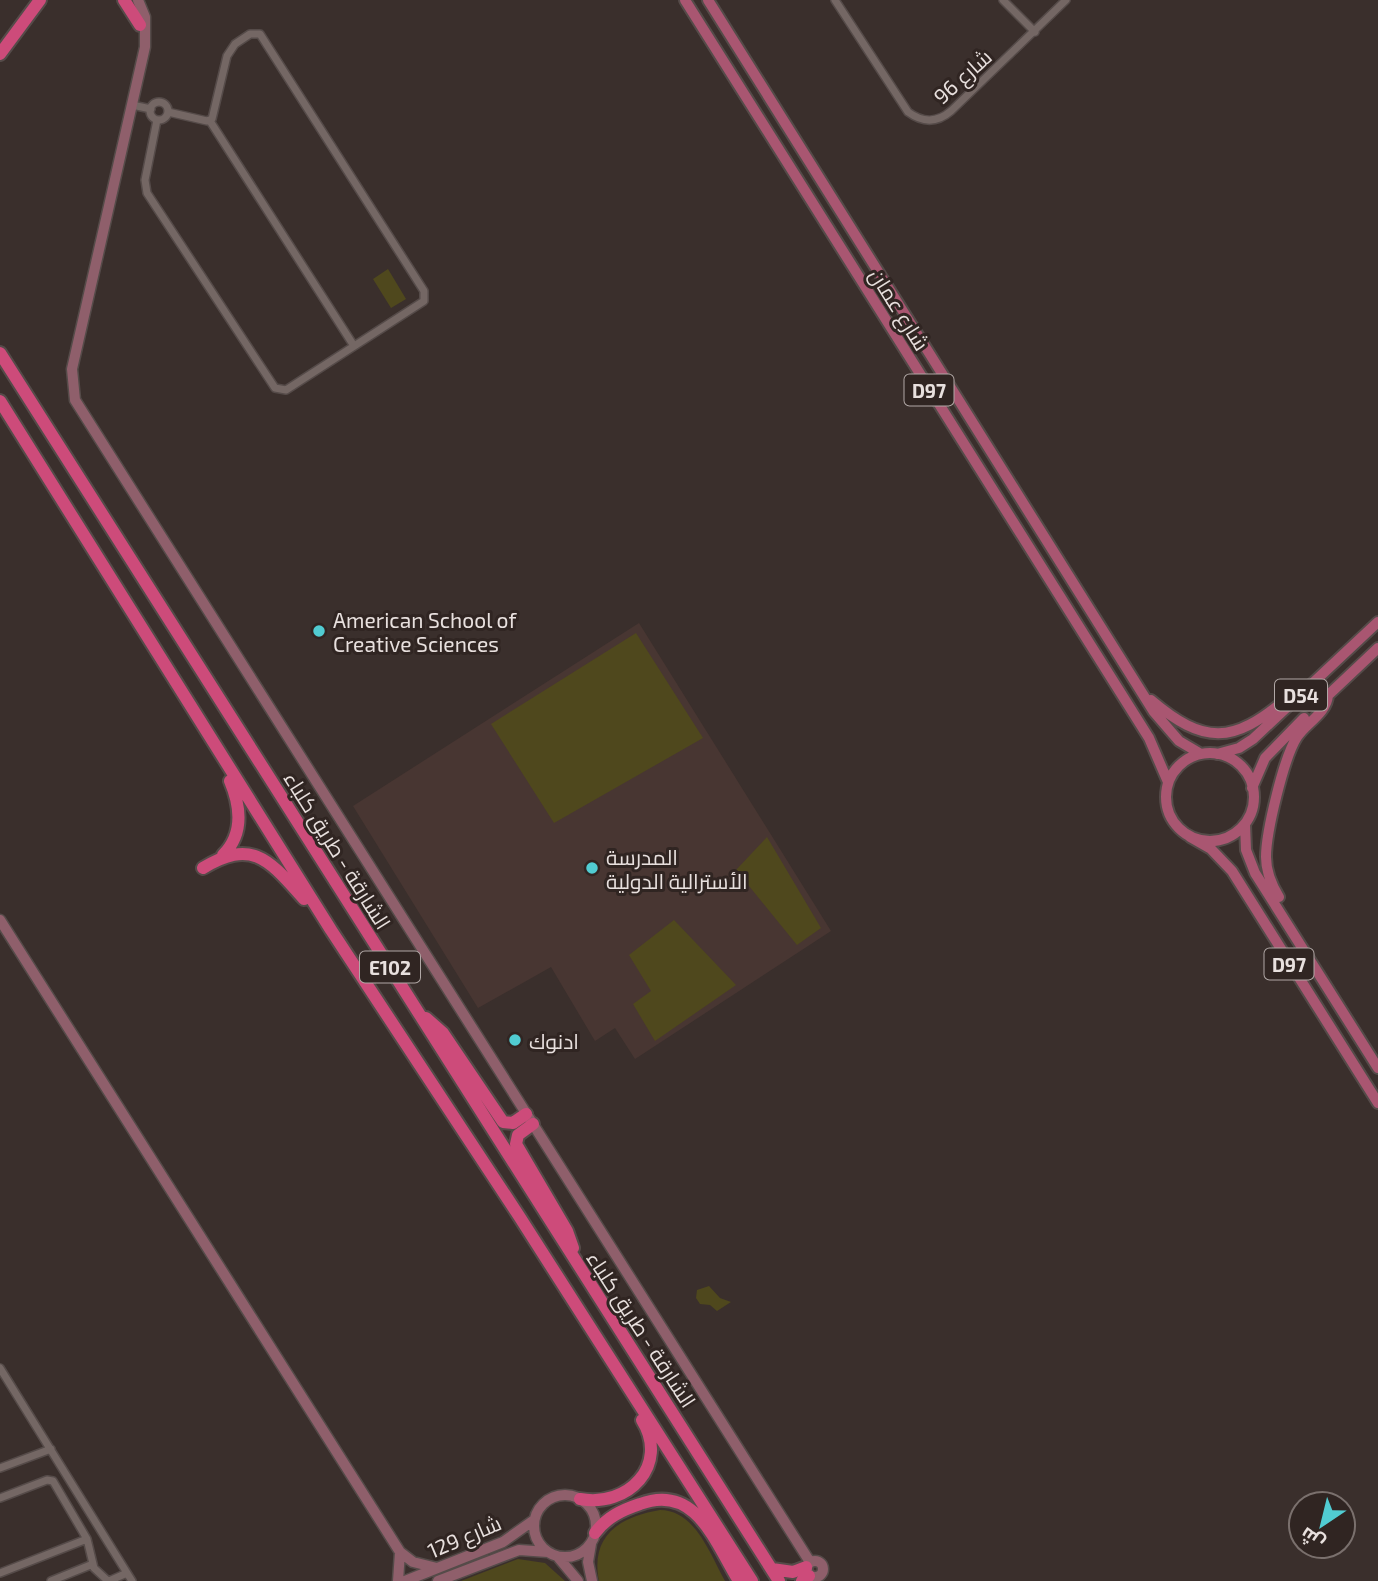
<svg xmlns="http://www.w3.org/2000/svg" width="1378" height="1581" font-family="'Exo 2',Cairo,sans-serif">
<rect width="100%" height="100%" fill="#3a2f2c"/>
<path fill="#483632" d="M639 623 831 931 635 1059 615 1028 595 1041 551 967 478 1008 353 806Z"/>
<path fill="#4f481d" d="M388 269 406 299 391 308 373 279Z
M636 633 703 738 554 823 491 724Z
M767 837 821 928 797 945 736 870Z
M674 920 736 985 655 1041 633 1004 651 991 629 955Z
M709 1286 720 1298 731 1302 717 1311 710 1305 700 1304 696 1298 697 1290Z
M660 1510C695 1510 710 1554 725 1581H599C590 1536 619 1517 660 1510Z
M518 1559 545 1563 565 1581H461Z"/>
<g fill="none" stroke-linecap="round" stroke-linejoin="round">
<defs>
<path id="street" d="M835 0 908 112C923 123 937 123 951 111L1066 0
M1003 0 1035 32
M150 111a9 9 0 1 1 18 0a9 9 0 1 1-18 0Z
M132 105 151 109
M157 120 145 180 147 193 275 388 286 390 424 301V291L260 34H250L235 44 227 56 212 119 207 121 168 112
M210 121 354 346
M0 1368 132 1581
M0 1468 51 1449
M0 1498 47 1480 53 1481 87 1539 94 1568 108 1581
M0 1573 87 1539
M51 1581 93 1564
M109 1581 127 1573"/>
<path id="secondary" d="M138 0 145 17V47L72 369 75 400 810 1562
M0 920 400 1552 413 1562 437 1568
M534 1526a31 31 0 1 1 62 0a31 31 0 1 1-62 0Z
M591 1544 588 1562 592 1581
M558 1557 578 1581
M807 1569a8 8 0 1 1 16 0a8 8 0 1 1-16 0Z
M398 1581 400 1552
M405 1581 503 1542 534 1520
M438 1581 519 1550 548 1552"/>
<path id="primary" d="M685 0 1149 738 1168 782
M708 0 1154 712 1179 741 1201 754
M1151 700C1204 745 1233 744 1286 699
M1323 700 1378 648
M1166 797a44 44 0 1 1 88 0a44 44 0 1 1-88 0Z
M1217 754 1239 748 1253 739 1378 622
M1252 788 1265 758 1304 718
M1245 824 1246 850 1255 873 1378 1068
M1190 837 1211 849 1232 871 1378 1103
M1279 897C1271 884 1266 872 1266 857 1266 832 1284 757 1297 737 1306 723 1327 713 1328 695"/>
<path id="highway" d="M124 0 140 25
M0 54 40 0
M0 353 779 1581
M0 401 331 930 519 1216 752 1581
M223 855C244 834 241 807 230 781
M203 868C253 838 269 860 304 899
M426 1018 443 1033 503 1122 513 1123 526 1114
M533 1124 518 1135 516 1144 567 1231 573 1248
M580 1499C628 1508 670 1465 642 1420
M595 1533C607 1517 622 1510 640 1504 696 1483 715 1542 739 1581
M772 1569 793 1572 806 1567
M802 1581 809 1576"/>
</defs>
<use href="#street" stroke="#554b49" stroke-width="10"/>
<use href="#secondary" stroke="#554b49" stroke-width="13"/>
<use href="#primary" stroke="#554b49" stroke-width="14"/>
<use href="#highway" stroke="#554b49" stroke-width="16"/>
<use href="#street" stroke="#746764" stroke-width="7"/>
<use href="#secondary" stroke="#8f5f6b" stroke-width="10"/>
<use href="#primary" stroke="#a95671" stroke-width="10"/>
<use href="#highway" stroke="#cd4b7a" stroke-width="12"/>
</g>
<g fill="#51ccd2" stroke="#302522" stroke-width="2.5">
<circle cx="319" cy="631" r="7"/>
<circle cx="592" cy="868" r="7"/>
<circle cx="515" cy="1040" r="7"/>
</g>
<g text-anchor="middle" dominant-baseline="central" stroke-width="6" stroke-linejoin="round" paint-order="stroke">
<g fill="#302522" stroke="#b1a8a6" stroke-width="2">
<rect x="904.5" y="374.5" width="49" height="31" rx="5"/>
<rect x="1275" y="679.5" width="52" height="31" rx="5"/>
<rect x="1264.5" y="948.5" width="49" height="31" rx="5"/>
<rect x="360" y="951.5" width="60" height="31" rx="5"/>
</g>
<g font-size="19" font-weight="bold" fill="#e8e0de">
<text x="929" y="390">D97</text>
<text x="1301" y="695">D54</text>
<text x="1289" y="964">D97</text>
<text x="390" y="967">E102</text>
</g>
<g font-size="21" fill="#e8e0de" stroke="#302522">
<text transform="translate(962 76) rotate(-42)">شارع 96</text>
<text transform="translate(900 309) rotate(58)">شارع عمان</text>
<text transform="translate(338 850) rotate(58)">الشارقة - طريق كلباء</text>
<text transform="translate(642 1329) rotate(57)">الشارقة - طريق كلباء</text>
<text transform="translate(464 1536) rotate(-23)">شارع 129</text>
</g>
<g font-size="21" fill="#e8e0de" stroke="#302522" text-anchor="start">
<text x="333" y="619">American School of<tspan x="333" dy="24">Creative Sciences</tspan></text>
<text x="606" y="856">المدرسة<tspan x="606" dy="24">الأسترالية الدولية</tspan></text>
<text x="529" y="1040">ادنوك</text>
</g>
</g>
<g transform="translate(1322 1525) rotate(215)"><circle r="33" fill="#302522" stroke="#7a706d" stroke-width="2"/>
<path d="M0-5L12 26L0 18L-12 26Z" fill="#51ccd2"/>
<text y="-10" font-size="19" font-weight="bold" text-anchor="middle" fill="#e8e0de">ش</text>
</g>
</svg>
